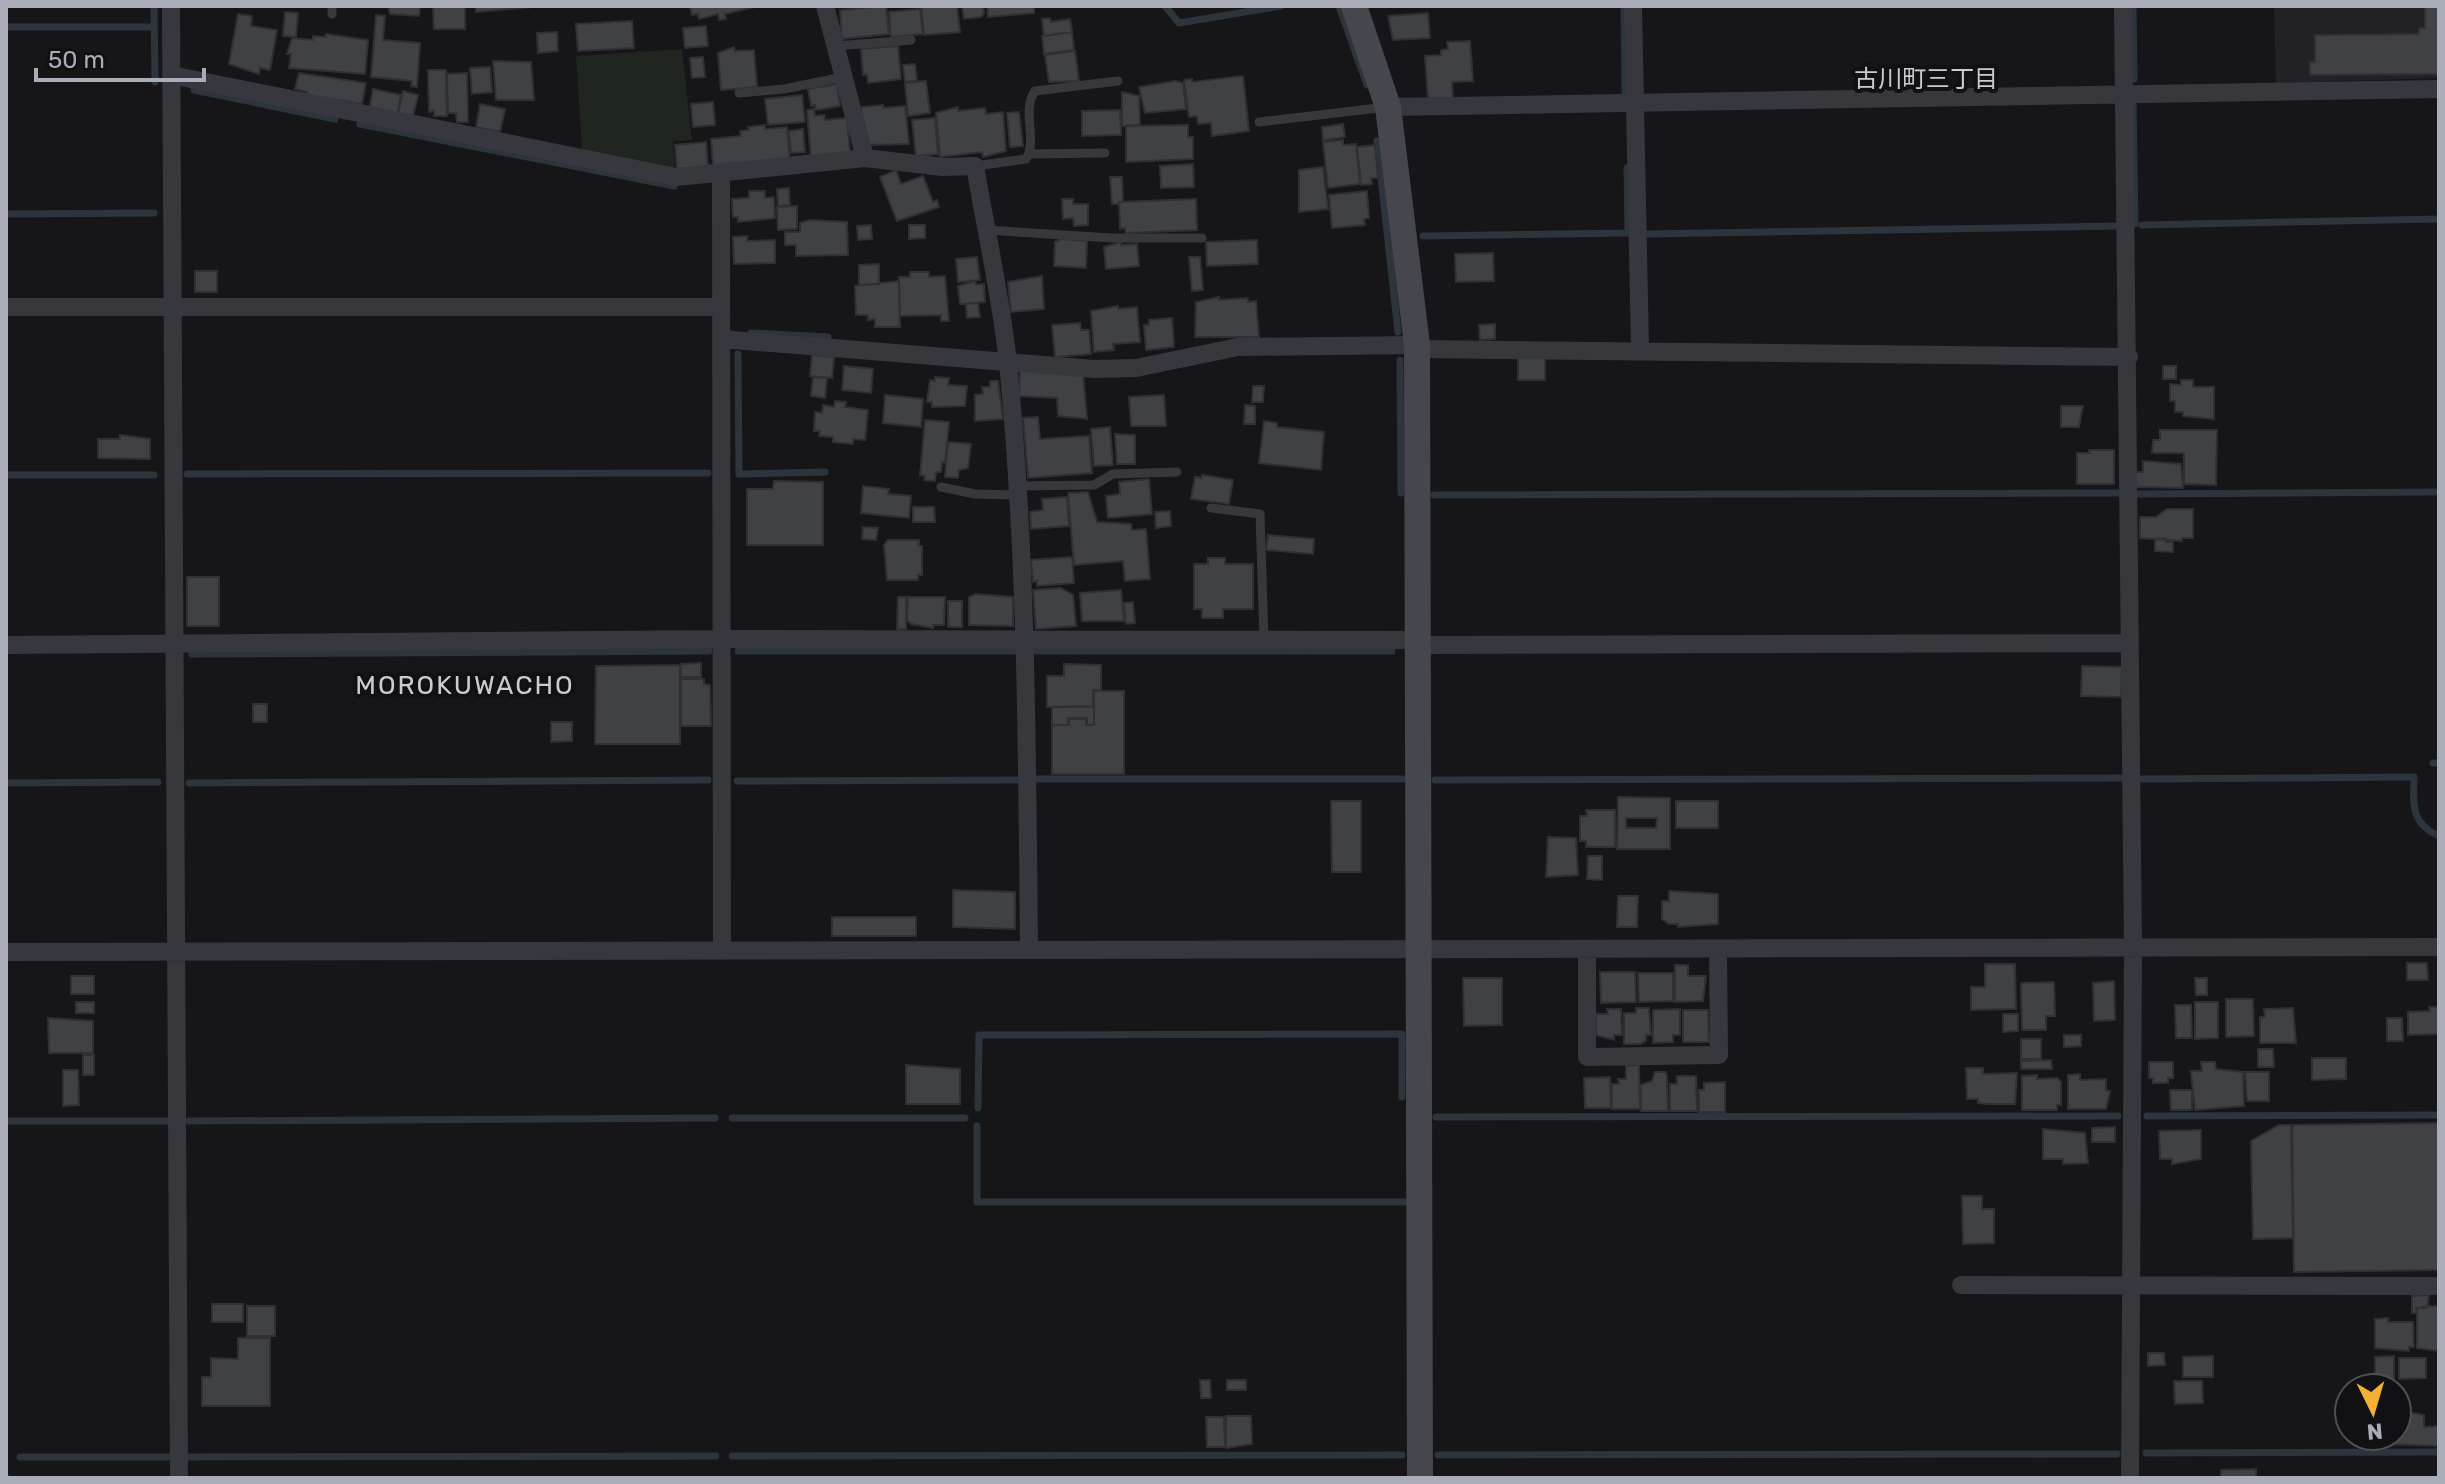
<svg xmlns="http://www.w3.org/2000/svg" width="2445" height="1484" font-family="Rubik,'Noto Sans JP',sans-serif">
<rect width="100%" height="100%" fill="#161618"/>
<path fill="#222225" d="M2274 6H2439V78L2276 83Z"/>
<path fill="#1e261f" d="M682 49 692 140 673 141 675 171 582 152 576 56Z"/>
<g fill="none" stroke-linecap="round" stroke-linejoin="round">
<path stroke="#2c353c" stroke-width="7" d="M154 6 155 82
M1165 6 1179 23 1281 6
M1339 6 1367 85
M1624 6 1625 92
M2133 6 2134 79
M6 27H154
M194 90 335 119
M2133 102 2135 224
M360 124 674 186
M1377 141 1398 332
M6 214 154 213
M2142 225 2439 219
M1646 234 2118 226
M1423 236 1628 233 1627 168
M751 333 828 337
M738 354 739 474 825 472
M1400 360 1401 493
M187 474 708 473
M6 475H154
M2139 494 2435 492
M1434 495 2118 493
M738 651H1017
M1035 651H1392
M192 654 709 651
M2433 763H2439
M1035 779H1403
M2142 779 2414 777C2413 805 2411 824 2439 836
M1435 780 2122 778
M737 781 1019 780
M6 783 158 782
M189 783 708 780
M978 1108 979 1035 1402 1034V1097
M2147 1116 2439 1115
M1436 1117 2118 1116
M732 1118H965
M6 1121H169
M189 1121 715 1118
M977 1126V1202H1404
M2146 1453 2439 1452
M1438 1455 2117 1454
M732 1456 1402 1455
M20 1457H169
M186 1457 716 1456
M6 1477 7 1478"/>
</g>
<path fill="#404145" stroke="#303034" stroke-width="2" fill-rule="evenodd" d="M388 6H420L419 16 390 14Z
M433 6H465V29H434Z
M476 6H532V7L476 12Z
M690 6H759L725 14 726 19 719 20 718 14 699 19 698 14 692 15Z
M886 6 889 34 842 39 840 10Z
M921 6H957L960 32 924 35Z
M962 6H983L984 13 981 17 964 19Z
M987 6H1034V13L988 17Z
M2425 6H2439V74L2310 75V62H2315V35L2419 34V28H2425Z
M920 9 923 34 891 37 889 12Z
M285 12 298 13 296 37 283 36Z
M1428 13 1430 38 1393 40 1388 16Z
M238 14 252 16 251 26 277 30 270 70 260 68 259 74 229 64Z
M376 15 385 16 383 40 420 43 417 87 411 86 412 81 371 77Z
M1050 18 1051 22 1070 19 1072 32 1044 36 1042 19Z
M632 21 634 48 578 51 576 24Z
M706 26 708 46 685 48 683 28Z
M557 32 558 51 538 53 537 33Z
M1072 32 1074 50 1044 54 1042 36Z
M326 34 368 40 365 74 289 68 291 54H287L292 38 313 40V36L326 37Z
M1470 41 1473 81 1452 82 1453 98 1428 99 1425 56 1441 55V50L1448 49 1447 42Z
M898 46 901 79 868 83 867 74 863 75 861 49Z
M734 47 735 51 754 50 757 87 721 90 718 53Z
M1075 51 1079 81 1049 82 1045 55Z
M703 57 705 77 692 78 690 58Z
M493 61 531 62 534 100H496Z
M915 64 917 81 905 82 903 65Z
M490 67 492 92 472 94 470 68Z
M428 70H446L447 116H434V111L429 112Z
M299 73 366 83 362 104 306 95 307 92 295 89Z
M467 73 468 122H457L456 113H448L447 74Z
M1243 76 1249 131 1212 136 1211 123 1198 124 1197 116 1189 117 1184 80 1192 79V82Z
M926 81 930 113 908 116 905 83Z
M1175 81 1183 83 1186 109 1145 113 1139 87Z
M837 84 840 106 816 110 815 105 811 106 808 89Z
M373 89 401 95 397 116 369 110Z
M403 91 418 95 413 117 398 115Z
M1122 92 1139 96 1140 125 1122 126Z
M802 95 805 122 768 125 765 99Z
M713 102 715 125 693 127 691 104Z
M480 104 505 109 500 132 476 127Z
M883 105V108L905 106 909 144 868 145 861 111 862 107Z
M958 107V111L985 108 986 114 1003 112 1006 151 983 157 982 152 940 157 936 113Z
M814 109 815 116 824 115 825 120 847 118 850 152 811 159 807 110Z
M1120 110 1121 135 1082 136V111Z
M1019 112 1023 146 1010 147 1007 113Z
M935 118 938 154 916 156 912 120Z
M1343 124 1345 137 1323 140 1322 127Z
M765 125V129L787 127 790 162 713 166 711 139 741 136 740 131 749 130 748 127Z
M1188 125V137H1193V159L1126 162V126Z
M803 129 805 152 791 153 789 131Z
M1343 140V145L1356 144 1360 184 1328 188 1323 142Z
M706 142 708 167 677 169 675 145Z
M1375 145 1378 178H1371L1372 184 1361 185 1357 147Z
M1193 164 1194 187 1161 188 1160 166Z
M1323 167 1328 209 1299 212V170Z
M896 170 901 184 923 176 933 202 937 200 939 207 897 221 880 177Z
M1110 177H1122L1123 201 1118 204H1112Z
M789 188 790 205 778 206 777 189Z
M749 191H765V198L774 197 775 218 738 222V217H733L732 199 749 198Z
M1367 191 1369 218 1364 219 1365 225 1332 228 1329 195Z
M1062 199H1073V204H1088V225L1074 226 1073 218 1063 219Z
M1196 199 1197 230 1126 233 1125 228 1120 229 1119 202Z
M797 206V229L778 230 777 207Z
M810 220 847 222 848 255 796 256V245H785V232H800V223Z
M871 225 872 239 858 240 857 226Z
M909 225H925V238L909 239Z
M747 236V241L775 240V263L734 264 733 237Z
M1061 239 1087 241 1086 268 1054 266 1055 242Z
M1257 240 1258 264 1207 266 1206 242Z
M1121 242V245L1137 244 1139 266 1106 269 1104 247Z
M1493 253 1494 281 1456 282 1455 254Z
M977 257 980 280 958 282 956 259Z
M1189 257H1200L1203 290 1192 291Z
M879 264V284L859 285V265Z
M195 271H217V292H195Z
M910 272H929V277L945 276 949 321H941V315L900 316 899 277H910Z
M1042 276 1044 309 1011 312 1008 282Z
M899 281 900 327H875V319L868 320V315H856L855 286Z
M975 281 976 285 984 284 985 302 960 304 958 286Z
M1219 297V300L1248 298V302L1256 301 1259 337H1195L1196 302Z
M978 303 980 317 967 318 966 304Z
M1118 306V309L1137 307 1140 342 1113 344 1114 350 1094 352 1091 311Z
M1172 318 1174 347 1146 350 1144 325H1149V320Z
M1080 323 1081 330H1089L1091 354 1055 357 1052 325Z
M1495 324V339L1480 340 1479 325Z
M812 355 834 357 832 378 810 376Z
M1518 356H1545V380H1518Z
M844 366 873 369 871 393 842 390Z
M2163 366H2176V379H2163Z
M1020 370 1083 374 1087 419 1058 416 1057 398 1019 396Z
M813 377 827 378 825 398 811 396Z
M935 377 949 378 948 385 967 386 965 406 932 407V402H927L930 380 935 381Z
M2181 380H2193V387H2214V419L2183 416V412H2175V401H2170V384L2181 385Z
M990 381H998L1003 419 975 421V395L983 394 982 387H990Z
M1253 386H1264L1263 402H1252Z
M885 395 923 399 921 427 883 423Z
M1164 395 1166 426H1131L1129 397Z
M835 401 846 402 845 407 868 410 865 440 853 439V444L833 442V437L819 436 820 431H814L815 412 822 413 823 405 834 407Z
M1245 405 1255 406V424H1244Z
M2061 406H2083L2079 427H2061Z
M1038 417 1040 439 1089 436 1092 473 1028 478 1023 418Z
M925 420 949 422 945 463 942 462 941 472H936L935 481 924 480 925 476 920 475Z
M1264 421 1277 423V427L1324 432 1321 470 1259 463Z
M1110 427 1113 465 1094 466 1091 429Z
M2160 430H2217L2216 485 2184 484V453H2152L2153 440H2160Z
M1115 434 1135 435V464H1117Z
M120 435 150 439V459L98 458V439H120Z
M948 442 971 444 968 468 959 470 958 478 945 477Z
M2089 450H2114V484H2077V453H2089Z
M2143 461 2181 464 2183 488 2136 487V472H2143Z
M1202 475 1233 480 1229 504 1191 499 1195 477 1202 478Z
M1149 479 1152 514 1108 518 1106 496 1120 494 1119 482Z
M774 481 823 482V545H747V489H773Z
M863 486 889 489 888 494 911 496 909 518 861 513Z
M1088 492 1097 522 1131 524 1132 530 1146 529 1150 579 1125 581 1123 561 1074 565 1068 493Z
M1067 497 1069 526 1031 529 1030 512 1043 510 1042 499Z
M913 507H934L935 522H913Z
M2167 509H2193V538H2182V541L2140 538V517H2156Z
M1170 511 1171 526 1156 528 1155 512Z
M863 527 878 528 876 540 862 539Z
M1268 535 1314 539 1313 554 1266 550Z
M2166 538V542H2173V552L2155 551V539Z
M888 540H919V546H922V575H918V580H887L884 545Z
M1072 557 1074 583 1037 586V581L1033 582 1031 560Z
M1208 558H1225V564H1253V609H1223V618H1202V609H1194V564H1208Z
M187 577H219V626H187Z
M1061 588 1073 595 1076 626 1036 629 1033 590Z
M1121 590 1124 621H1082L1080 593Z
M976 594 1013 597V626L969 625V597Z
M898 597H906V629H897Z
M908 597H945L944 625H933V628L911 624 907 620Z
M948 601H962V627H948Z
M1133 602 1135 623 1126 624 1124 603Z
M701 663V677H681V664Z
M1064 664 1101 665V690H1093V706L1047 707V676H1064Z
M680 665V744H595L596 666Z
M2082 666 2122 667 2121 697 2081 696Z
M681 679H704V684L710 685 711 726H681Z
M1094 691H1124V774H1052V725H1069V719H1086V725H1094Z
M253 704H267V722H253Z
M1052 707H1094V725H1087V718H1068V725H1052Z
M551 722H572V741L551 742Z
M1618 797 1670 798V849H1617ZM1626 818H1657L1656 828H1626Z
M1331 801H1361V872H1332Z
M1676 801H1718V828H1676Z
M1586 810H1615V847H1586V841H1580V816H1587Z
M1548 837 1576 838 1578 875 1546 877Z
M1588 856H1602V880L1587 879Z
M953 890 1015 892V929L953 927Z
M1669 891 1718 894V924L1678 927V924H1669L1662 919V901H1669Z
M1618 896H1638L1637 927H1617Z
M832 917H916V936H832Z
M2407 963H2427L2428 980H2407Z
M1985 964H2015L2016 1009 1971 1010V987H1985Z
M1675 965H1688V976H1706L1703 1001 1675 1002Z
M1600 972H1635L1636 1002 1601 1003Z
M1638 973H1673V1001L1639 1002Z
M71 976H94V994H71Z
M1463 978H1502V1025L1464 1026Z
M2195 978H2207V995H2196Z
M2114 981 2115 1020 2094 1021 2093 983Z
M2054 982 2055 1016H2046V1030H2022L2021 983Z
M2226 999H2253L2254 1036 2226 1037Z
M76 1002H94V1013H76Z
M2195 1002H2218V1038L2195 1039Z
M2175 1005H2191L2192 1038H2176Z
M2429 1007H2439V1034L2408 1035V1012L2430 1011Z
M1636 1008H1649L1651 1035H1646V1041L1640 1044H1624V1013H1636Z
M2293 1008 2296 1043H2260V1017H2265L2264 1009Z
M1607 1009H1621L1622 1035H1614V1040L1596 1035V1014H1608Z
M1680 1009V1035H1673V1042L1653 1043V1010Z
M1683 1010H1708L1709 1042H1683Z
M2003 1014H2018V1031L2003 1032Z
M48 1018 93 1021V1053H49Z
M2387 1018H2402L2403 1041H2387Z
M2064 1035H2081V1046L2064 1047Z
M2021 1039H2041V1059H2021Z
M2258 1049H2273L2274 1067H2258Z
M83 1055H94V1075H83Z
M2312 1058H2346V1079L2312 1080Z
M2051 1060 2052 1069H2021V1061Z
M2149 1062H2173V1078H2168V1083H2153V1078H2149Z
M2201 1062H2215L2216 1069 2243 1072 2244 1106 2195 1110 2191 1071H2202Z
M906 1065 960 1069V1104H906Z
M1639 1065 1640 1109H1612V1084H1619L1618 1079H1626V1066Z
M1966 1068H1983V1074L2017 1073 2015 1104H1988L1978 1103V1099H1967Z
M63 1070H78L79 1105 63 1106Z
M1655 1072H1666L1667 1077 1668 1111H1641V1085L1652 1081Z
M2245 1072H2269V1101H2247Z
M2080 1074V1080L2106 1079V1091H2110L2106 1109H2068V1075Z
M2037 1075V1079L2057 1078 2061 1082V1105H2057V1110H2022V1076Z
M1677 1076H1696L1697 1111H1670V1084H1677Z
M1610 1077 1611 1108H1585L1584 1078Z
M1725 1082V1112H1699V1090H1704V1083Z
M2170 1090H2192V1110H2171Z
M2439 1123V1270L2294 1272 2292 1125Z
M2279 1125H2291L2293 1238 2253 1239 2251 1141Z
M2115 1127V1142H2092V1128Z
M2043 1129 2085 1133 2088 1163 2063 1164V1159H2043Z
M2201 1130V1159L2172 1164V1159H2160L2159 1131Z
M1962 1196H1982V1209H1994V1243L1963 1244Z
M2429 1295 2427 1308H2416L2417 1313H2412V1296Z
M212 1304H243V1322H212Z
M247 1306H275V1336H247Z
M2428 1306H2439V1351L2417 1348V1308Z
M2388 1318V1322H2413L2414 1347H2409V1351L2375 1348V1319Z
M238 1338H270V1406H202V1377H211V1358L238 1359Z
M2148 1353H2164L2165 1365 2148 1366Z
M2213 1356V1377H2183V1357Z
M2394 1356V1380H2375V1357Z
M2399 1358H2426V1378L2399 1379Z
M1200 1380H1210L1211 1398H1201Z
M1227 1380H1246V1390H1227Z
M2174 1381H2202L2203 1403 2175 1404Z
M2397 1410 2424 1415V1427L2439 1426V1446L2383 1444V1436H2397Z
M1226 1416H1251L1252 1444 1226 1448Z
M1206 1417H1224L1225 1447H1207Z
M2256 1469V1478H2221V1470Z"/>
<g fill="none" stroke-linecap="round" stroke-linejoin="round">
<path stroke="#37383d" stroke-width="9" d="M332 14V6
M835 46 911 40
M739 93 784 89 843 77
M1259 122 1387 107
M1029 154 1105 153
M975 166 1026 159C1038 139 1021 110 1035 91L1118 81
M986 230 1112 238H1202
M1017 486 1094 485 1113 474 1177 472
M941 487 975 494 1017 495
M1211 508 1260 514 1264 639"/>
<path stroke="#37383d" stroke-width="18" d="M171 6 179 1478
M825 6 865 158 943 167 975 166C986 231 1001 297 1008 363 1027 558 1027 754 1029 950
M1633 6 1640 349
M2123 6 2133 947 2130 1478
M171 75 676 177 865 158
M1388 107 2439 89
M721 174 722 951
M6 307H721
M721 339 1094 369 1136 368 1238 347 1417 345
M1417 349 2129 357
M6 645 721 639 1419 640
M1419 645 2129 643
M1587 949V1057L1719 1055 1718 949
M6 952 2439 947
M1961 1285 2439 1286"/>
<path stroke="#45474d" stroke-width="26" d="M1354 6 1388 107 1417 345 1420 1478"/>
</g>
<g text-anchor="middle" dominant-baseline="central" stroke-width="8" stroke-linejoin="round" paint-order="stroke">
<g font-size="24" fill="#c9ccd4" stroke="#111113">
<text x="1926" y="79">古川町三丁目</text>
</g>
<g font-size="26" letter-spacing="2" fill="#c9ccd4" stroke="#111113">
<text x="465" y="685">MOROKUWACHO</text>
</g>
</g>
<rect width="2445" height="1484" fill="none" stroke="#a8adb8" stroke-width="16"/>
<g transform="translate(2373 1412) rotate(175)"><circle r="38" fill="#111113" stroke="#4d4f55" stroke-width="2"/>
<path d="M0-6L14 30L0 20L-14 30Z" fill="#f2b134"/>
<text y="-12" font-size="22" font-weight="bold" text-anchor="middle" fill="#a8adb8">N</text>
</g>
<path d="M36 68v12h168v-12" fill="none" stroke="#a8adb8" stroke-width="4"/>
<text x="48" y="68" font-size="24" fill="#a8adb8" stroke="#111113" stroke-width="6" paint-order="stroke">50 m</text>
</svg>
